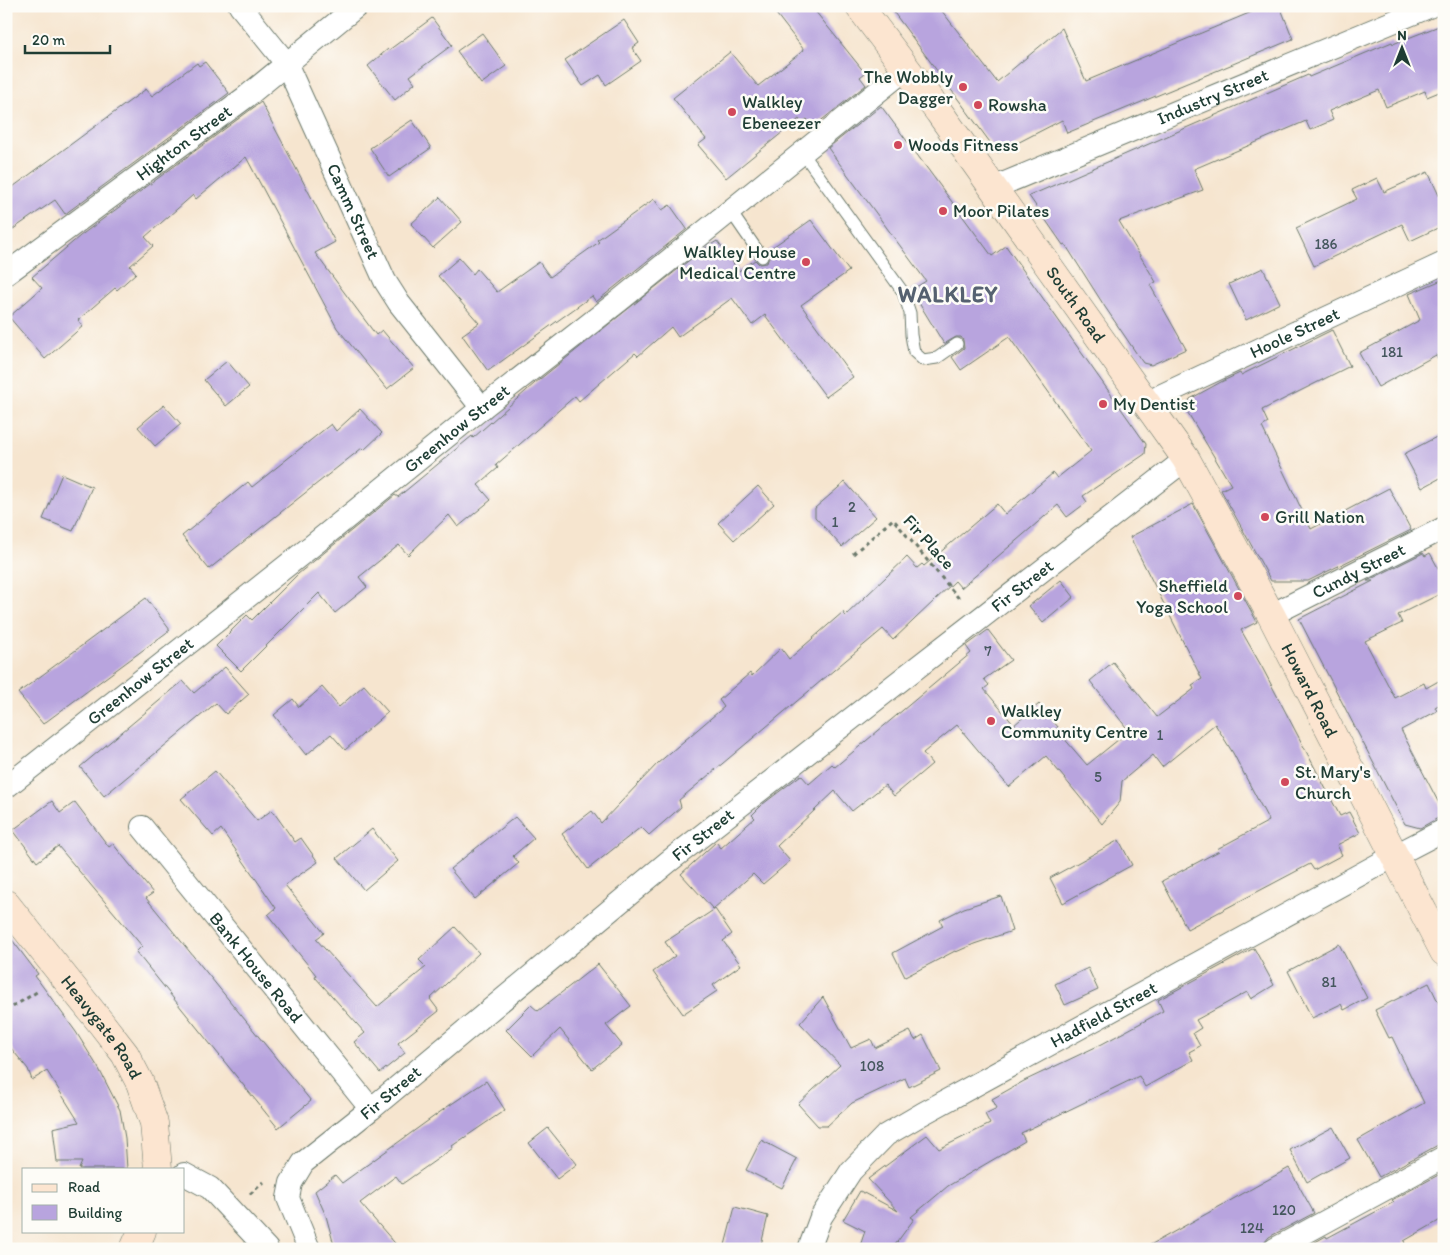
<svg xmlns="http://www.w3.org/2000/svg" width="1450" height="1255" font-family="Itim,sans-serif">
<rect width="100%" height="100%" fill="#fdfcf7"/>
<filter id="ink" filterUnits="userSpaceOnUse"><feTurbulence type="fractalNoise" baseFrequency=".02" numOctaves="2"/><feDisplacementMap in="SourceGraphic" scale="10" xChannelSelector="R" yChannelSelector="G"/><feConvolveMatrix kernelMatrix="1 2 1 2 8 2 1 2 1" color-interpolation-filters="sRGB"/></filter>
<filter id="wash" filterUnits="userSpaceOnUse"><feTurbulence type="fractalNoise" baseFrequency=".0096" numOctaves="4" result="noise"/><feDisplacementMap in="SourceGraphic" scale="20" xChannelSelector="R" yChannelSelector="G"/><feGaussianBlur stdDeviation="1.12" result="paint"/><feColorMatrix in="noise" values="0 0 0 0 0 0 0 0 0 0 0 0 0 0 0 0 0 1.4 0 .05"/><feComposite in="paint" operator="in"/></filter>
<g filter="url(#wash)">
<rect width="100%" height="100%" fill="#f6e5cf"/>
<g id="blocks">
<path fill="#b8a4de" d="M770 6H811L865 73 860 77 866 85 813 127 807 119 802 123 799 119 726 178 698 145 706 139 673 98 730 52 758 86 804 50Z
M889 6H938L997 82 1062 28 1086 81 1266 6H1280L1293 39 1067 133 1062 120 998 153Z
M432 18 452 45 410 76 415 83 395 100 368 66 388 49 389 50Z
M624 20 639 43 632 48 641 61 606 85 600 75 583 86 565 60Z
M1444 24V90L1427 97 1425 91 1386 107 1379 90 1329 111 1333 120 1310 130 1306 121 1194 169 1203 190 1119 221 1156 282 1150 285 1186 349 1151 365 1143 363 1105 307 1065 244 1063 245 1029 196 1308 75 1309 77 1392 42 1393 44Z
M482 33 506 66 481 84 457 51Z
M205 62 229 93 65 214 55 200 6 234V192L146 89 152 96 197 63 199 66Z
M261 102 335 242 315 253 376 335 382 330 414 368 387 389 337 328 246 157 196 199 193 195 145 237 153 246 130 266 136 273 117 290 115 288 78 320 83 326 45 359 9 317 42 288 32 277 80 236Z
M881 106 992 256 1006 246 1146 444 1145 454 1083 496 1087 502 1067 517 1058 505 961 588 955 581 893 640 883 629 679 800 681 807 649 835 641 827 588 869 562 834 592 811 601 823 658 763 724 707 719 700 750 673 752 676 781 648 789 659 843 612 845 616 907 557 917 568 922 564 924 566 997 504 1005 514 1053 473 1057 478 1091 451 1009 337 961 370 952 357 964 348 963 340 961 337H956L944 344 911 290 926 281 828 148Z
M412 120 431 148 389 177 370 148Z
M1428 172 1444 206V225L1410 241 1402 224 1314 266 1296 228 1357 199 1352 190 1377 178 1384 192Z
M440 197 462 222 433 248 411 224Z
M654 199 662 210 670 205 687 229 596 302 592 296 488 371 462 335 479 323 438 276 459 258 473 274 477 269 497 292 539 262 550 277 599 242 597 240Z
M811 220 849 271 801 305 853 377 826 397 765 315 752 325 732 298 678 337 671 327 638 356 635 353 579 401 575 396 496 465 498 468 478 485 491 500 458 527 449 515 408 555 399 545 359 577 367 587 335 613 319 593 241 671 216 646 247 615 252 620 298 574 395 495 398 497 472 436 473 438 535 383 702 250 717 241 739 271 755 260 759 264 767 263 769 257 767 251Z
M1263 268 1280 303 1246 320 1229 284Z
M1444 279V371L1436 355 1378 387 1359 353 1420 320 1409 294Z
M1332 330 1350 366 1262 410 1268 423 1262 427 1311 529 1389 488 1411 530 1308 581H1271L1221 490 1231 485 1185 408 1190 399 1221 382 1240 373 1241 375Z
M227 361 249 387 226 406 204 380Z
M164 405 181 424 155 446 138 427Z
M360 409 382 433 364 450 362 448 209 569 182 536 248 482 252 487 331 424 336 431Z
M1444 433V476L1422 488 1404 454Z
M62 474 92 487 73 531 43 519Z
M845 482 876 517 842 547 815 517V508Z
M758 486 774 504 734 540 718 523Z
M1193 504 1257 622 1241 630 1263 669 1340 816 1349 812 1360 833 1337 845 1342 855 1314 870 1310 864 1187 929 1162 881 1219 851 1217 849 1269 821 1233 753 1215 724 1162 767 1153 755 1122 781 1120 802 1102 824 1046 756 1009 787 957 725 923 753 932 764 894 796 885 785 852 811 835 791 777 846 790 861 763 884 753 874 713 909 681 874 716 842 721 848 755 818 752 815 763 804 801 775 809 784 832 764 835 767 971 653 966 646 988 630 1011 660 984 679 989 685 984 689 1014 725 1039 704 1058 727 1056 729 1087 765 1129 731 1090 681 1113 662 1157 717 1194 689 1192 685 1202 679 1130 537Z
M1423 553 1425 556 1430 553 1444 579V592L1398 615 1402 623 1365 641 1395 698 1424 683 1426 688 1444 678V702L1435 707 1437 711 1401 730 1444 813V817L1438 818 1420 828 1405 824 1299 619 1373 581H1367Z
M1061 580 1074 597 1043 623 1029 606Z
M146 598 170 630 43 724 18 693Z
M225 667 249 694 226 714 216 703 104 796 80 767 183 681 194 693Z
M364 685 388 712 345 750 331 734 306 755 274 715 293 699 299 707 322 687 339 707Z
M215 771 257 821 272 810 295 842 301 838 318 862 285 885 324 933 316 939 377 1007 426 967 419 960 455 927 479 953 430 999 439 1011 398 1043 405 1053 380 1073 354 1042 365 1033 315 977 316 975 268 915 276 908 221 829 213 836 181 799Z
M52 801 60 813 75 802 109 847 113 844 153 893 146 898 311 1101 278 1128 136 952 142 946 58 846 37 862 13 830Z
M515 817 534 838 513 856 519 863 475 899 450 869Z
M372 829 398 861 364 890 337 858Z
M1119 840 1132 865 1063 903 1050 878Z
M1001 896 1012 931 974 944 956 952 955 951 905 977 893 953 943 926 940 920 964 908Z
M715 909 732 934 723 941 741 965 713 985 717 991 683 1014 653 972 675 956 665 942Z
M6 932 38 974 35 976 76 1032 99 1069 120 1110 125 1138 127 1169H79L82 1162H57L53 1128 79 1122 47 1071 32 1080 28 1069 6 1042Z
M1339 944 1367 998 1344 1010 1341 1004 1312 1018 1288 971Z
M1254 948 1274 985 1251 999 1247 992 1196 1020 1201 1028 1193 1033 1200 1046 1189 1052 1193 1060 1145 1087 1139 1076 1021 1133 1025 1141 948 1186 911 1217 914 1219 892 1249H859L865 1231 843 1220 860 1191 898 1211 868 1179 927 1135 939 1149 990 1124 985 1114 997 1108 992 1099 1024 1081 1102 1044 1163 1011 1158 1000Z
M598 964 631 1006 606 1025 622 1045 592 1069 560 1029 532 1056 506 1030 531 1005 538 1011Z
M1088 968 1098 990 1065 1005 1055 984Z
M1429 983 1444 1014V1144L1438 1145 1379 1177 1358 1140 1424 1103 1392 1037 1389 1038 1375 1010Z
M823 997 851 1048 871 1039 875 1048 910 1031 915 1040 923 1035 941 1071 909 1087 905 1078 852 1103 827 1126H818L798 1104 840 1065 800 1023Z
M486 1081 505 1110 452 1146 453 1148 402 1184 396 1176 360 1203 400 1249H335L326 1216 315 1191 335 1175 342 1183 447 1107Z
M1333 1127 1350 1158 1307 1182 1290 1150Z
M548 1128 577 1164 557 1179 529 1143Z
M761 1140 797 1159 782 1188 746 1170Z
M1289 1168 1314 1213 1269 1237 1264 1243 1262 1249H1143Z
M1444 1172V1218L1404 1241 1407 1249H1303L1326 1236 1327 1238 1394 1202 1392 1200Z
M735 1207 768 1216 760 1249H724Z"/>
</g>
</g>
<g filter="url(#ink)">
<use href="#blocks" fill-opacity="0" stroke="#6a786a" stroke-width="1"/>
<g fill="none" stroke-linecap="round" stroke-linejoin="round">
<defs>
<path id="lane" d="M802 152 903 292 910 313 911 335 914 352 923 360 937 358 957 344
M731 212 762 257"/>
<g id="street">
<path id="s1" d="M240 6 286 63 385 281 399 303 482 408"/>
<path id="s2" d="M993 188 1431 6"/>
<path id="s3" d="M6 274 246 97 357 6"/>
<path id="s4" d="M1147 404 1162 395 1444 263"/>
<path id="s5" d="M1271 615 1444 528"/>
<path id="s6" d="M6 787 313 545 482 408 620 300 907 68"/>
<path id="s7" d="M142 827 371 1109"/>
<path d="M184 1174 210 1188 267 1249"/>
<path id="s8" d="M309 1249 288 1198 291 1183 303 1163 371 1109 668 862 906 676 1186 459"/>
<path id="s9" d="M809 1249 821 1217 851 1171 886 1135 922 1114 1394 856 1444 830"/>
<path d="M1275 1249 1444 1157"/>
</g>
<g id="secondary">
<path id="s10" d="M859 6 939 112 1186 459 1271 615 1444 952"/>
<path id="s11" d="M6 904 101 1023 125 1054 140 1083 154 1123 158 1169"/>
<path d="M134 1249 142 1231"/>
</g>
</defs>
<use href="#lane" stroke="#6a786a" stroke-width="13"/>
<use href="#street" stroke="#6a786a" stroke-width="24"/>
<use href="#secondary" stroke="#6a786a" stroke-width="29"/>
<path stroke="#6a786a" stroke-width="3" stroke-dasharray="4 4" stroke-linecap="butt" d="M853 554 893 519 961 601
M6 1011 40 990
M250 1194 264 1182"/>
<use href="#lane" stroke="#fff" stroke-width="11"/>
<use href="#street" stroke="#fff" stroke-width="22"/>
<use href="#secondary" stroke="#fce5d0" stroke-width="28"/>
</g>
</g>
<g fill="#d1495b" stroke="#fdfcf7" stroke-width="2">
<circle cx="963" cy="87" r="5"/>
<circle cx="978" cy="105" r="5"/>
<circle cx="732" cy="112" r="5"/>
<circle cx="898" cy="145" r="5"/>
<circle cx="943" cy="211" r="5"/>
<circle cx="806" cy="262" r="5"/>
<circle cx="1103" cy="404" r="5"/>
<circle cx="1265" cy="517" r="5"/>
<circle cx="1238" cy="596" r="5"/>
<circle cx="991" cy="721" r="5"/>
<circle cx="1285" cy="782" r="5"/>
</g>
<g text-anchor="middle" dominant-baseline="central" stroke-width="5" stroke-linejoin="round" paint-order="stroke">
<g font-size="15" fill="#45575e">
<text x="1326" y="244">186</text>
<text x="1392" y="352">181</text>
<text x="852" y="507">2</text>
<text x="835" y="522">1</text>
<text x="988" y="651">7</text>
<text x="1160" y="735">1</text>
<text x="1098" y="777">5</text>
<text x="1329" y="982">81</text>
<text x="872" y="1066">108</text>
<text x="1284" y="1210">120</text>
<text x="1252" y="1228">124</text>
</g>
<g font-size="18" fill="#1f3d34" stroke="#fdfcf7" text-anchor="start">
<text x="953" y="77" text-anchor="end">The Wobbly<tspan x="953" dy="21">Dagger</tspan></text>
<text x="742" y="102">Walkley<tspan x="742" dy="21">Ebeneezer</tspan></text>
<text x="988" y="105">Rowsha</text>
<text x="908" y="145">Woods Fitness</text>
<text x="953" y="211">Moor Pilates</text>
<text x="796" y="252" text-anchor="end">Walkley House<tspan x="796" dy="21">Medical Centre</tspan></text>
<text x="1113" y="404">My Dentist</text>
<text x="1275" y="517">Grill Nation</text>
<text x="1228" y="586" text-anchor="end">Sheffield<tspan x="1228" dy="21">Yoga School</tspan></text>
<text x="1001" y="711">Walkley<tspan x="1001" dy="21">Community Centre</tspan></text>
<text x="1295" y="772">St. Mary's<tspan x="1295" dy="21">Church</tspan></text>
</g>
<g font-size="18" fill="#1f3d34" stroke="#fdfcf7">
<text stroke="none"><textPath href="#s2" startOffset="238">Industry Street</textPath></text>
<text stroke="none"><textPath href="#s3" startOffset="221">Highton Street</textPath></text>
<text stroke="none"><textPath href="#s1" startOffset="236">Camm Street</textPath></text>
<text stroke="none"><textPath href="#s10" startOffset="369">South Road</textPath></text>
<text stroke="none"><textPath href="#s4" startOffset="164">Hoole Street</textPath></text>
<text stroke="none"><textPath href="#s6" startOffset="576">Greenhow Street</textPath></text>
<text transform="translate(929 542) rotate(48)">Fir Place</text>
<text stroke="none"><textPath href="#s5" startOffset="98">Cundy Street</textPath></text>
<text stroke="none"><textPath href="#s8" startOffset="1016">Fir Street</textPath></text>
<text stroke="none"><textPath href="#s6" startOffset="171">Greenhow Street</textPath></text>
<text stroke="none"><textPath href="#s10" startOffset="821">Howard Road</textPath></text>
<text stroke="none"><textPath href="#s8" startOffset="611">Fir Street</textPath></text>
<text stroke="none"><textPath href="#s7" startOffset="181">Bank House Road</textPath></text>
<text stroke="none"><textPath href="#s9" startOffset="388">Hadfield Street</textPath></text>
<text stroke="none"><textPath href="#s11" startOffset="156">Heavygate Road</textPath></text>
<text stroke="none"><textPath href="#s8" startOffset="206">Fir Street</textPath></text>
</g>
<g font-size="22" font-weight="bold" letter-spacing="1" fill="#556170" stroke="#fdfcf7">
<text x="948" y="294">WALKLEY</text>
</g>
</g>
<rect width="1450" height="1255" fill="none" stroke="#fdfcf7" stroke-width="25"/>
<rect x="22" y="1168" width="162" height="65" fill="#fdfcf7" stroke="#a4b0a9"/>
<rect x="32" y="1184" width="25" height="8" fill="#fce5d0" stroke="#a4b0a9"/>
<text x="68" y="1192" font-size="15" fill="#1f3d34">Road</text>
<rect x="32" y="1205" width="25" height="15" fill="#b8a4de" stroke="#a4b0a9"/>
<text x="68" y="1218" font-size="15" fill="#1f3d34">Building</text>
<g transform="translate(1402 48)" stroke="#fdfcf7" stroke-width="4" paint-order="stroke">
<path d="M0-4L9 19L0 12L-9 19Z" fill="#1f3d34"/>
<text y="-8" font-size="14" font-weight="bold" text-anchor="middle" fill="#1f3d34">N</text>
</g>
<path d="M25 45v8h85v-8" fill="none" stroke="#1f3d34" stroke-width="2.5"/>
<text x="32" y="45" font-size="15" fill="#1f3d34" stroke="#fdfcf7" stroke-width="4" paint-order="stroke">20 m</text>
</svg>
